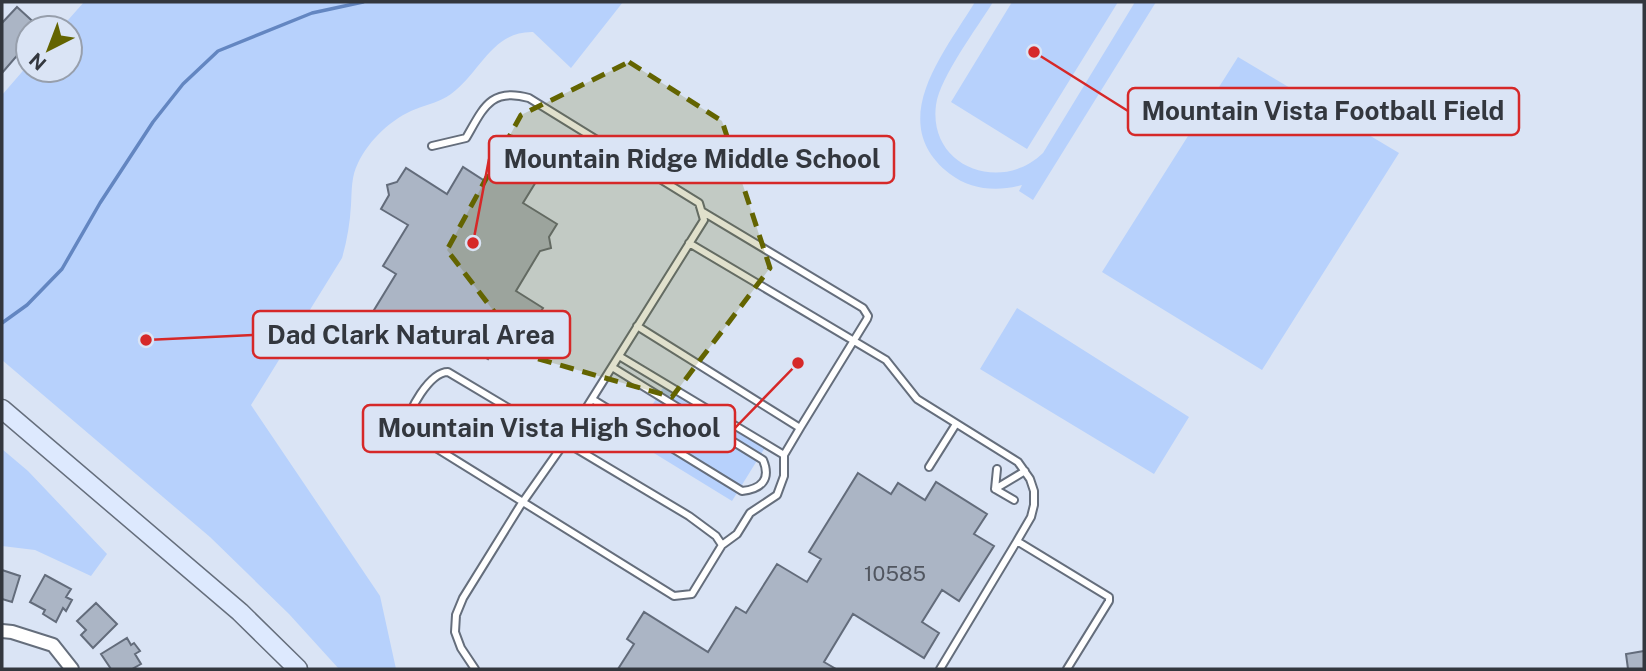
<svg xmlns="http://www.w3.org/2000/svg" width="1646" height="671" font-family="'Public Sans',sans-serif">
<rect width="100%" height="100%" fill="#dae4f5"/>
<path fill="#b7d1fc" d="M84 2H623L571 68 533 32C492 31 480 73 451 94 440 102 428 104 416 109 392 118 369 140 358 163 351 177 352 190 351 205 350 223 347 241 342 258L251 405 380 596 396 669H339L289 614 210 537 2 360V95L28 65V70H70V28H61Z
M975 2H993C977 28 940 77 936 105 928 167 1001 194 1043 153L1135 2H1156L1033 200 1019 191 1022 185C997 192 971 190 950 174 884 123 944 53 975 2Z
M1012 2H1118L1027 149 951 102Z
M1238 57 1399 153 1262 370 1102 272Z
M1017 308 1189 417 1154 474 980 369Z
M666 383 766 446 732 501 631 439Z
M2 449 28 471 107 554 91 576 35 550 2 546Z"/>
<g fill="none" stroke-linecap="round" stroke-linejoin="round">
<path stroke="#6386c1" stroke-width="3.5" d="M2 323 27 305 62 269 100 203 153 122 183 84 218 51 312 13 363 2"/>
</g>
<path fill="#abb5c5" stroke="#636c7b" stroke-width="2" d="M17 7 40 28H28V43L2 73V23Z
M513 136 550 159 523 203 557 224 549 237 551 248 540 251 516 291 543 308 535 321 537 333 527 335 518 349 500 339 488 359 425 320 413 340 399 332 388 334 385 323 371 315 396 274 383 266 408 225 381 209 389 195 387 185 397 182 406 168 447 194 463 167 485 181Z
M858 473 891 494 898 483 925 500 936 482 987 514 974 534 994 546 959 601 942 590 922 622 939 633 924 658 853 614 824 662 836 669H618L634 644 627 639 644 612 708 652 736 607 746 613 777 564 807 582 821 559 809 552Z
M2 570 20 576 12 602 2 599Z
M45 575 71 589 66 597 72 600 66 611 63 608 56 622 43 614 45 610 30 602Z
M96 603 117 624 93 648 81 635 86 630 77 621Z
M127 638 131 645 134 643 140 651 135 654 141 664 132 669H111L101 654Z
M1644 651V669H1628L1626 654Z"/>
<g fill="none" stroke-linecap="round" stroke-linejoin="round">
<defs>
<path id="lane" d="M432 146 466 138C483 109 490 87 529 98L699 203 704 220 565 442 520 506 463 598 456 615 455 632 461 648 475 669
M689 243 886 360 917 399 1018 462 1030 479 1034 491V505L1031 517 1017 541 1109 597V601L1067 669
M637 326 800 428 867 319 868 316 863 308 703 212
M619 356 784 455
M592 399 742 491C762 489 771 479 763 460L612 367
M929 467 956 424
M997 469 995 489 1014 500
M995 489 1025 471
M722 545 716 536 689 516 448 372C430 372 407 411 406 428L412 433 674 596 692 594 722 545 737 534 750 513 777 495 784 476V455L800 428
M940 669 1017 541"/>
<path id="street" d="M2 631 12 632 53 645 72 669"/>
<path id="secondary" d="M2 409 240 612 298 669"/>
</defs>
<use href="#lane" stroke="#656e7c" stroke-width="10"/>
<use href="#street" stroke="#656e7c" stroke-width="16"/>
<use href="#secondary" stroke="#656e7c" stroke-width="21"/>
<use href="#lane" stroke="#fff" stroke-width="6"/>
<use href="#street" stroke="#fff" stroke-width="12"/>
<use href="#secondary" stroke="#dde9fe" stroke-width="18"/>
</g>
<path fill="#636400" fill-opacity="0.2" stroke="#636400" stroke-width="5" stroke-dasharray="14 9" stroke-linejoin="round" d="M629 62 722 121 770 268 672 397 528 356 447 250 521 115Z"/>
<g text-anchor="middle" dominant-baseline="central" stroke-width="5" stroke-linejoin="round" paint-order="stroke">
<g font-size="21" fill="#515660">
<text x="895" y="573">10585</text>
</g>
</g>
<path fill="none" stroke="#d62828" stroke-width="2.5" d="M1034 52L1128 111M473 243L489 159M146 340L253 335M798 363L735 428"/>
<g fill="#d62828" stroke="#dae4f5" stroke-width="2.5">
<circle cx="1034" cy="52" r="7"/>
<circle cx="473" cy="243" r="7"/>
<circle cx="146" cy="340" r="7"/>
<circle cx="798" cy="363" r="7"/>
</g>
<g fill="#dae4f5" stroke="#d62828" stroke-width="2.5">
<rect x="1128" y="88" width="391" height="47" rx="7"/>
<rect x="489" y="136" width="405" height="47" rx="7"/>
<rect x="253" y="311" width="317" height="47" rx="7"/>
<rect x="363" y="405" width="372" height="47" rx="7"/>
</g>
<g font-size="26" text-anchor="middle" font-weight="bold" fill="#33373e">
<text x="1323" y="120">Mountain Vista Football Field</text>
<text x="692" y="168">Mountain Ridge Middle School</text>
<text x="411" y="344">Dad Clark Natural Area</text>
<text x="549" y="437">Mountain Vista High School</text>
</g>
<rect width="1646" height="671" fill="none" stroke="#33373e" stroke-width="7"/>
<g transform="translate(49 49) rotate(222)"><circle r="33" fill="#dae4f5" stroke="#979fac" stroke-width="2"/>
<path d="M0-5L12 26L0 18L-12 26Z" fill="#636400"/>
<text y="-10" font-size="19" font-weight="bold" text-anchor="middle" fill="#33373e">N</text>
</g>
</svg>
